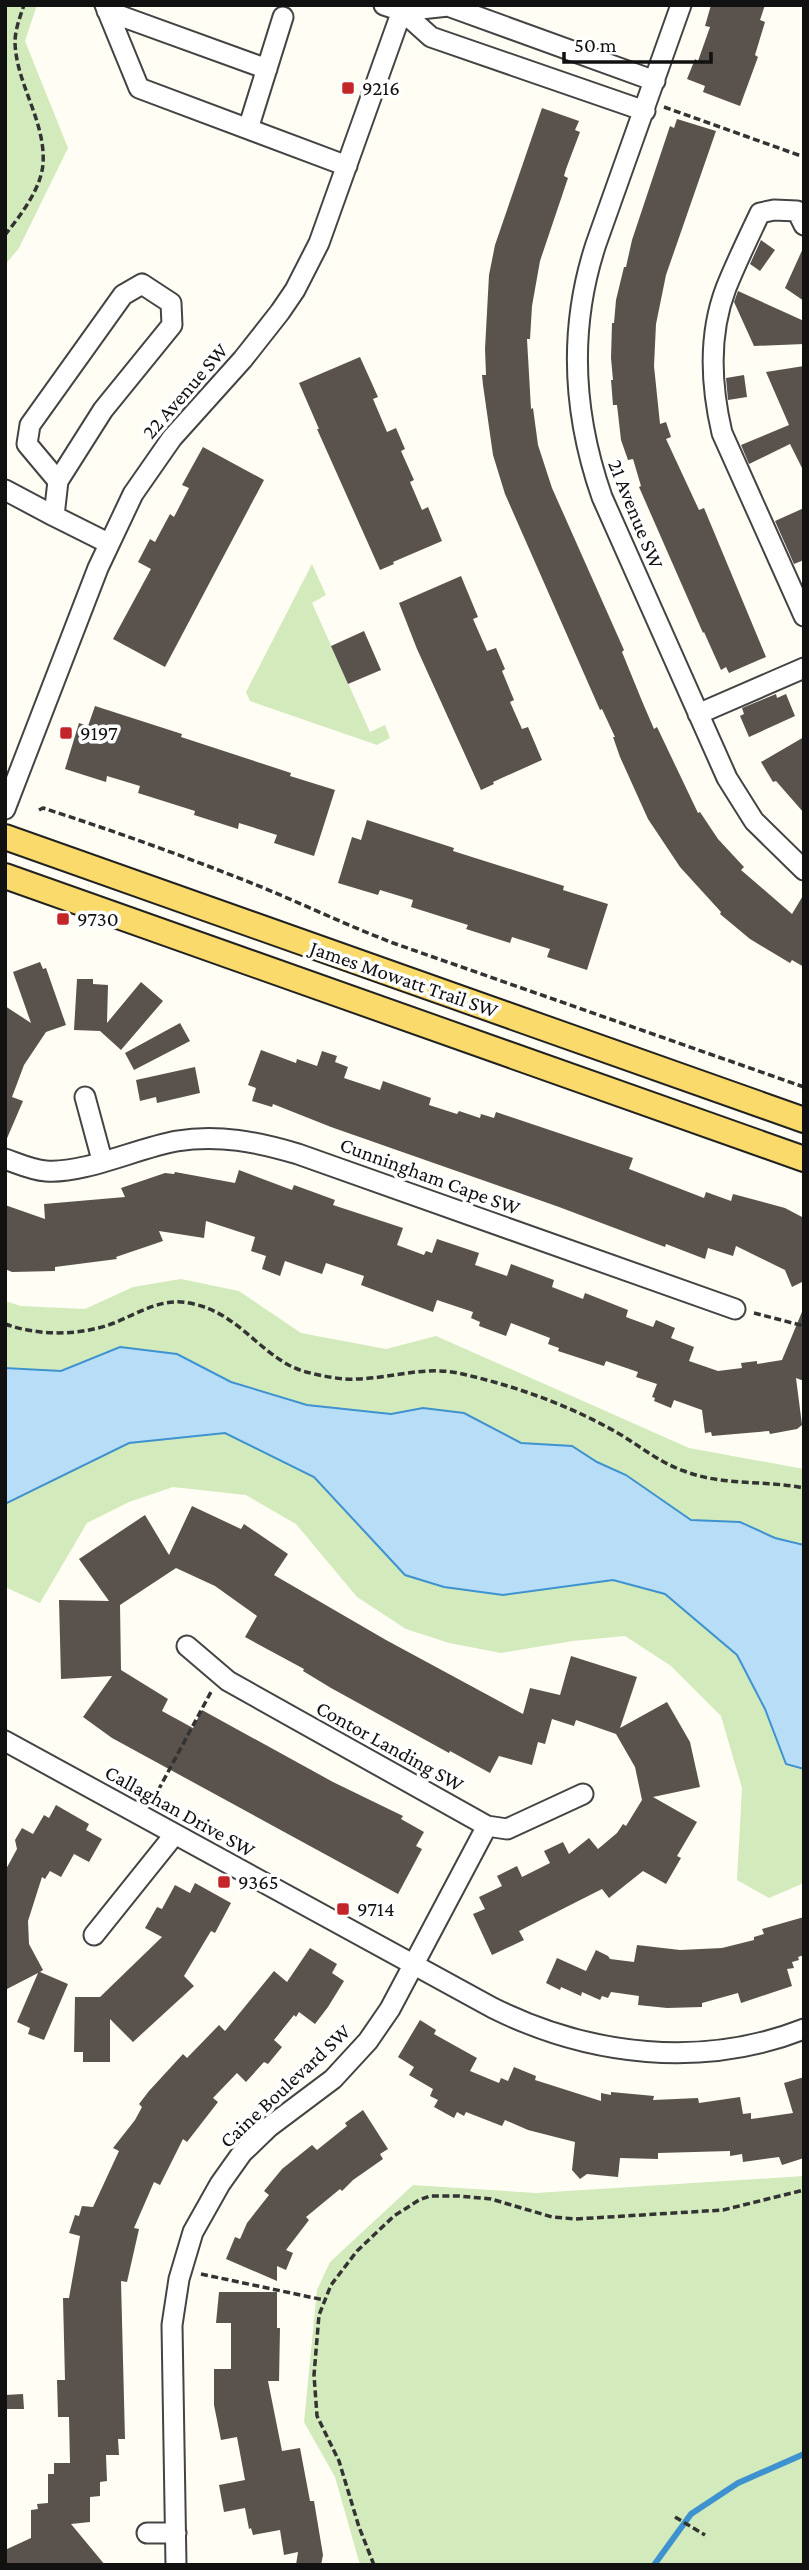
<svg xmlns="http://www.w3.org/2000/svg" width="809" height="2570" font-family="'Crimson Pro',serif">
<rect width="100%" height="100%" fill="#fffdf4"/>
<path fill="#d3ebbc" d="M5 5H37L25 41 68 148 19 248 5 265Z
M312 564 326 595 312 603 370 732 385 725 390 738 377 745 250 701 246 692Z
M181 1279 239 1291 301 1333 386 1349 436 1336 689 1448 804 1469V1883L769 1898 737 1880 742 1788 721 1716 671 1666 625 1636 573 1641 501 1653 449 1643 406 1629 357 1597 296 1524 246 1495 173 1487 129 1502 87 1523 40 1603 5 1587V1301L21 1306 85 1309 133 1287Z
M804 2176V2565H360L335 2477 304 2422 317 2290 330 2262 413 2185 536 2193Z"/>
<path fill="#b8def7" stroke="#3e92cf" stroke-width="2" d="M120 1347 177 1354 231 1382 307 1405 391 1414 423 1408 464 1413 521 1443 572 1446 597 1462 626 1475 691 1520 740 1522 775 1538 804 1545V1769L786 1764 765 1709 737 1655 665 1594 613 1580 503 1595 444 1587 405 1575 314 1477 225 1433 129 1443 5 1504V1368L61 1371Z"/>
<g fill="none" stroke-linecap="round" stroke-linejoin="round">
<path stroke="#3e92cf" stroke-width="6" d="M654 2565 691 2514 738 2483 804 2454"/>
</g>
<path fill="#5a524d" d="M711 5H765L760 20 765 22 755 55 758 57 740 106 703 92 705 86 687 79 695 59 698 61 710 27 705 26Z
M542 108 579 121 575 130 580 132 566 169 564 176 568 178 540 261 532 306 530 339H527L531 409 533 408 538 445 552 488 624 650 622 652 642 701 654 729 657 727 698 813 700 812 718 839 744 867 741 870 792 914 804 894V967L792 960 790 963 750 939 720 914 721 912 680 867 648 819 620 757 613 737H615L602 709 600 710 505 494 493 455 483 385 482 375H486L485 349 489 275 495 245Z
M677 119 716 131 666 275 656 324 654 366 660 424 666 422 671 437 666 439 699 510 704 508 766 657 729 673 726 667 721 670 704 632 703 633 639 487 641 486 633 459 628 460 621 440 617 405H613L611 380H613L611 358 612 323H614L616 300 624 267H626L632 240 670 126 674 128Z
M761 240 775 250 760 271 750 264Z
M804 246V301L785 288Z
M738 291 804 321V344L754 346 734 302Z
M360 357 378 397 373 399 387 432 396 428 405 449 401 451 414 480 410 482 422 510 428 507 442 541 393 562 394 564 380 570 317 429H319L299 383Z
M804 366V472L790 444 749 464 741 445 789 425 766 372Z
M744 375 747 397 728 400 726 378Z
M203 447 264 480 165 667 113 639 151 569 138 562 150 539 155 542 170 514 174 517 189 488 182 485Z
M804 508V560L794 564 775 521Z
M461 576 478 617 473 619 487 651 496 648 505 669 502 671 514 700 510 702 522 729 528 727 542 760 493 782 494 784 481 790 417 649 399 603Z
M364 631 381 670 348 684 331 646Z
M776 694 777 698 786 694 795 716 749 737 740 716 744 714 742 708Z
M95 706 182 734 181 737 291 773 290 776 335 790 314 856 274 843 277 835 239 823 238 829 194 815 195 811 138 793 140 786 107 776 106 782 65 769 79 723 88 726Z
M804 737V813L776 781 773 782 761 762Z
M367 820 454 848 453 851 564 886 563 890 608 904 587 970 547 957 550 949 512 937 510 943 466 929 468 925 411 907 413 900 380 890 378 895 338 883 352 837 361 840Z
M40 962 43 969 46 968 66 1025 46 1032 24 1065 12 1097 23 1101 5 1143V1006L31 1023 13 972Z
M77 979H93V984L108 985 107 1023 141 982 163 1001 121 1050 100 1031 74 1030Z
M180 1023 190 1041 134 1070 125 1053Z
M261 1050 296 1063 297 1059 317 1066 322 1051 337 1056 335 1062 348 1067 344 1078 380 1090 383 1081 431 1098 429 1105 457 1114 459 1111 480 1118 481 1114 494 1118 496 1112 633 1158 629 1169 704 1198 706 1192 731 1201 733 1194 785 1208 804 1218V1281L792 1287 785 1270 736 1246 733 1256 708 1248 705 1259 666 1244 665 1247 559 1207 331 1127 273 1104 272 1107 252 1101 256 1088 248 1085Z
M195 1067 200 1093 157 1103 156 1097 140 1101 136 1080Z
M239 1170 292 1190 294 1185 316 1193 335 1200 333 1205 403 1228 397 1245 424 1255 426 1251 432 1253 437 1239 479 1253 475 1265 507 1276 511 1264 554 1280 552 1287 583 1299 585 1293 628 1310 626 1317 653 1327 656 1320 675 1328 671 1338 694 1347 689 1361 718 1371 742 1368 741 1363 757 1361V1364L782 1360 804 1307V1381L796 1378 802 1425 797 1429 770 1434 769 1431 712 1436 711 1432 705 1433 702 1410 674 1400 671 1408 654 1401 655 1398 652 1397 657 1384 636 1377 638 1372 606 1361 604 1366 558 1351 559 1348 548 1344 550 1338 511 1323 506 1336 479 1326 480 1322 471 1318 473 1312 437 1300 433 1312 361 1285 364 1276 326 1263 322 1274 285 1261 280 1276 262 1269 266 1256 251 1251 255 1237 206 1221 204 1238 159 1231 163 1241 116 1257 117 1259 55 1267V1271L12 1272 5 1269V1205L45 1219 44 1204 125 1197 121 1188 165 1173 174 1174 175 1172 235 1183Z
M192 1506 241 1529 244 1524 288 1554 274 1575 386 1640 523 1714 530 1688 560 1695 571 1656 637 1677 620 1728 667 1702 690 1742 700 1787 653 1797 697 1822 677 1856 681 1858 666 1884 643 1871 609 1898 602 1889 519 1931 524 1940 492 1955 473 1914 485 1909 479 1897 502 1886 497 1876 517 1866 522 1877 550 1863 544 1851 563 1842 569 1854 589 1838 598 1849 617 1833 623 1824 626 1826 642 1800 635 1767 616 1734 576 1720 574 1726 552 1719 545 1744 538 1742 532 1765 499 1756 490 1773 450 1751 449 1753 331 1688 303 1671 304 1669 245 1637 257 1616 215 1586 176 1568 120 1605 121 1670 168 1699 162 1711 193 1728 202 1710 333 1782 403 1816 401 1819 424 1832 416 1846 422 1849 398 1894 112 1738 83 1717 112 1676 61 1679 59 1600 109 1601 79 1559 145 1515 169 1555Z
M56 1805 89 1824 86 1830 102 1839 89 1862 74 1854 61 1877 50 1871 45 1879 42 1877 28 1921 29 1944 43 1970 40 1972 68 1984 44 2040 28 2034 30 2028 17 2022 38 1973 5 1990V1871L17 1849 15 1840 22 1828 33 1834 44 1815 49 1818Z
M195 1883 231 1903 215 1933 211 1931 184 1976 194 1986 133 2042 110 2019V2062H83V2052H74L75 1997H100L162 1937 145 1928 157 1907 162 1909 175 1885 190 1893Z
M804 1917V1955L798 1957 799 1960 792 1962 794 1968 787 1969 792 1986 741 2003 738 1993 702 2003V2007L667 2008 638 2005 639 1996 611 1992 608 1998 602 1996 600 2000 582 1992 581 1996 561 1987 560 1990 546 1983 557 1958 586 1971 596 1950 608 1956 610 1959 634 1962 637 1945 680 1950 722 1948 754 1940V1937L764 1934 762 1929Z
M310 1948 337 1964 332 1973 344 1981 328 2007 315 2024 299 2012 296 2017 294 2015 274 2040 282 2047 268 2064 264 2062 246 2082 237 2073 213 2098 218 2102 187 2142 183 2139 160 2185 154 2182 134 2228 139 2229 127 2282 121 2281 125 2439H118L119 2455H106L107 2481 100 2482V2496L90 2497V2522L71 2524 105 2565H5V2550L31 2538V2510L38 2509 37 2504 48 2503V2474H54V2463H70L69 2417H58L57 2380H65L63 2298H69L80 2236 69 2233 75 2215 79 2216 82 2206 93 2207 119 2151 113 2148 135 2120 142 2107 139 2104 149 2091 183 2054 187 2058 219 2025 225 2031 274 1971 287 1982Z
M420 2020 436 2030 434 2034 477 2058 470 2071 499 2083 501 2078 508 2081 514 2067 536 2076 535 2080 601 2101V2093L611 2095V2092L654 2096 653 2100 698 2098 699 2103 740 2097 743 2114 751 2113V2119L793 2113 784 2083 804 2077V2158L782 2165 779 2157 743 2162 742 2154 730 2156V2151L658 2153V2159L620 2158 618 2177 587 2174 580 2179 572 2170 575 2142 528 2130 505 2120 502 2126 466 2112 464 2116 457 2112 454 2118 434 2107 438 2100 430 2096 433 2089 409 2075 414 2067 398 2057Z
M363 2110 388 2149 380 2154 383 2159 353 2180 342 2191 340 2189 306 2217 309 2220 286 2250 293 2253 286 2270 277 2266V2281L226 2259 235 2237 240 2239 247 2223 269 2195 264 2191 282 2169 312 2145 317 2150 347 2126 345 2123Z
M219 2292H277V2328H280L279 2381H268L282 2451 300 2448 310 2501H314L323 2555 321 2565H296L298 2552 284 2555 280 2530 253 2535 251 2528 249 2529 245 2508 224 2512 219 2485 245 2480 237 2437 221 2440 214 2405V2369H231V2323H216Z
M23 2394 24 2409H5V2395Z"/>
<g fill="none" stroke-linecap="round" stroke-linejoin="round">
<defs>
<path id="minor" d="M105 5 139 88 347 166
M384 5 402 11 431 37 645 111
M681 5 596 244C568 329 573 414 602 497L727 778 754 821 804 870
M107 11 267 69
M402 11 448 6 655 81
M248 129 283 17
M804 225 797 211 774 210 760 213C748 238 736 263 726 288 708 335 711 386 722 433L804 616
M58 481 27 444 30 425 123 295 142 284 171 303 172 325 103 410 58 481 54 516 108 543
M5 490 54 516
M698 714 804 668
M5 809 98 568 133 494 172 438 243 359 280 312 295 290 319 243 404 5
M85 1097 102 1160
M5 1159C19 1164 32 1170 46 1171 84 1174 137 1148 177 1141 218 1134 258 1142 298 1154L735 1309
M187 1646 228 1681 487 1826 507 1829 583 1794
M5 1741 493 2008C590 2056 702 2069 804 2029
M94 1935 175 1834
M147 2533H176
M176 2565 172 2325 179 2279 193 2232 220 2184 242 2153 269 2127 333 2079 368 2041 390 2009 487 1826"/>
<path id="major" d="M5 837 804 1120
M5 876 804 1159"/>
</defs>
<use href="#minor" stroke="#444" stroke-width="23"/>
<use href="#major" stroke="#222" stroke-width="28"/>
<path stroke="#333" stroke-width="3.5" stroke-dasharray="7 3.5" stroke-linecap="butt" d="M664 107 804 157
M5 235C20 216 41 189 43 164 46 121 16 84 15 42 15 30 20 17 24 5
M39 810 43 808C111 830 178 854 244 880 295 900 345 925 396 944L804 1087
M754 1313 804 1326
M5 1324C39 1336 80 1336 114 1323 141 1312 164 1296 194 1304 242 1315 263 1360 306 1372 322 1376 341 1380 358 1379 391 1378 424 1366 458 1373 512 1385 567 1404 616 1432 639 1445 658 1462 684 1471 722 1486 764 1480 804 1488
M153 1800 212 1690
M201 2274 324 2300
M675 2517 705 2535
M374 2565 359 2527 339 2461 317 2416 314 2375 319 2315 331 2285 357 2251 394 2216 419 2200 430 2196H459L491 2199 552 2217 576 2219 723 2210 804 2190"/>
<use href="#minor" stroke="#fff" stroke-width="19"/>
<use href="#major" stroke="#f9da6a" stroke-width="24"/>
</g>
<g fill="#c42529" stroke="#fff" stroke-width="2.5">
<rect x="341" y="81" width="14" height="14" rx="3.5"/>
<rect x="59" y="726" width="14" height="14" rx="3.5"/>
<rect x="56" y="912" width="14" height="14" rx="3.5"/>
<rect x="217" y="1875" width="14" height="14" rx="3.5"/>
<rect x="336" y="1902" width="14" height="14" rx="3.5"/>
</g>
<g text-anchor="middle" dominant-baseline="central" stroke-width="7" stroke-linejoin="round" paint-order="stroke">
<g font-size="21" fill="#111" stroke="#fff" text-anchor="start">
<text x="362" y="88">9216</text>
<text x="80" y="733">9197</text>
<text x="77" y="919">9730</text>
<text x="238" y="1882">9365</text>
<text x="357" y="1909">9714</text>
</g>
<g font-size="21" fill="#111" stroke="#fff">
<text transform="translate(185 391) rotate(-49)">22 Avenue SW</text>
<text transform="translate(636 514) rotate(68)">21 Avenue SW</text>
<text transform="translate(404 979) rotate(19)">James Mowatt Trail SW</text>
<text transform="translate(430 1176) rotate(20)">Cunningham Cape SW</text>
<text transform="translate(390 1746) rotate(29)">Contor Landing SW</text>
<text transform="translate(180 1811) rotate(29)">Callaghan Drive SW</text>
<text transform="translate(285 2086) rotate(-43)">Caine Boulevard SW</text>
</g>
</g>
<rect width="809" height="2570" fill="none" stroke="#111111" stroke-width="14"/>
<path d="M564 52v10h147v-10" fill="none" stroke="#111111" stroke-width="3.5"/>
<text x="574" y="52" font-size="21" fill="#111111" stroke="#ffffff" stroke-width="5" paint-order="stroke">50 m</text>
</svg>
